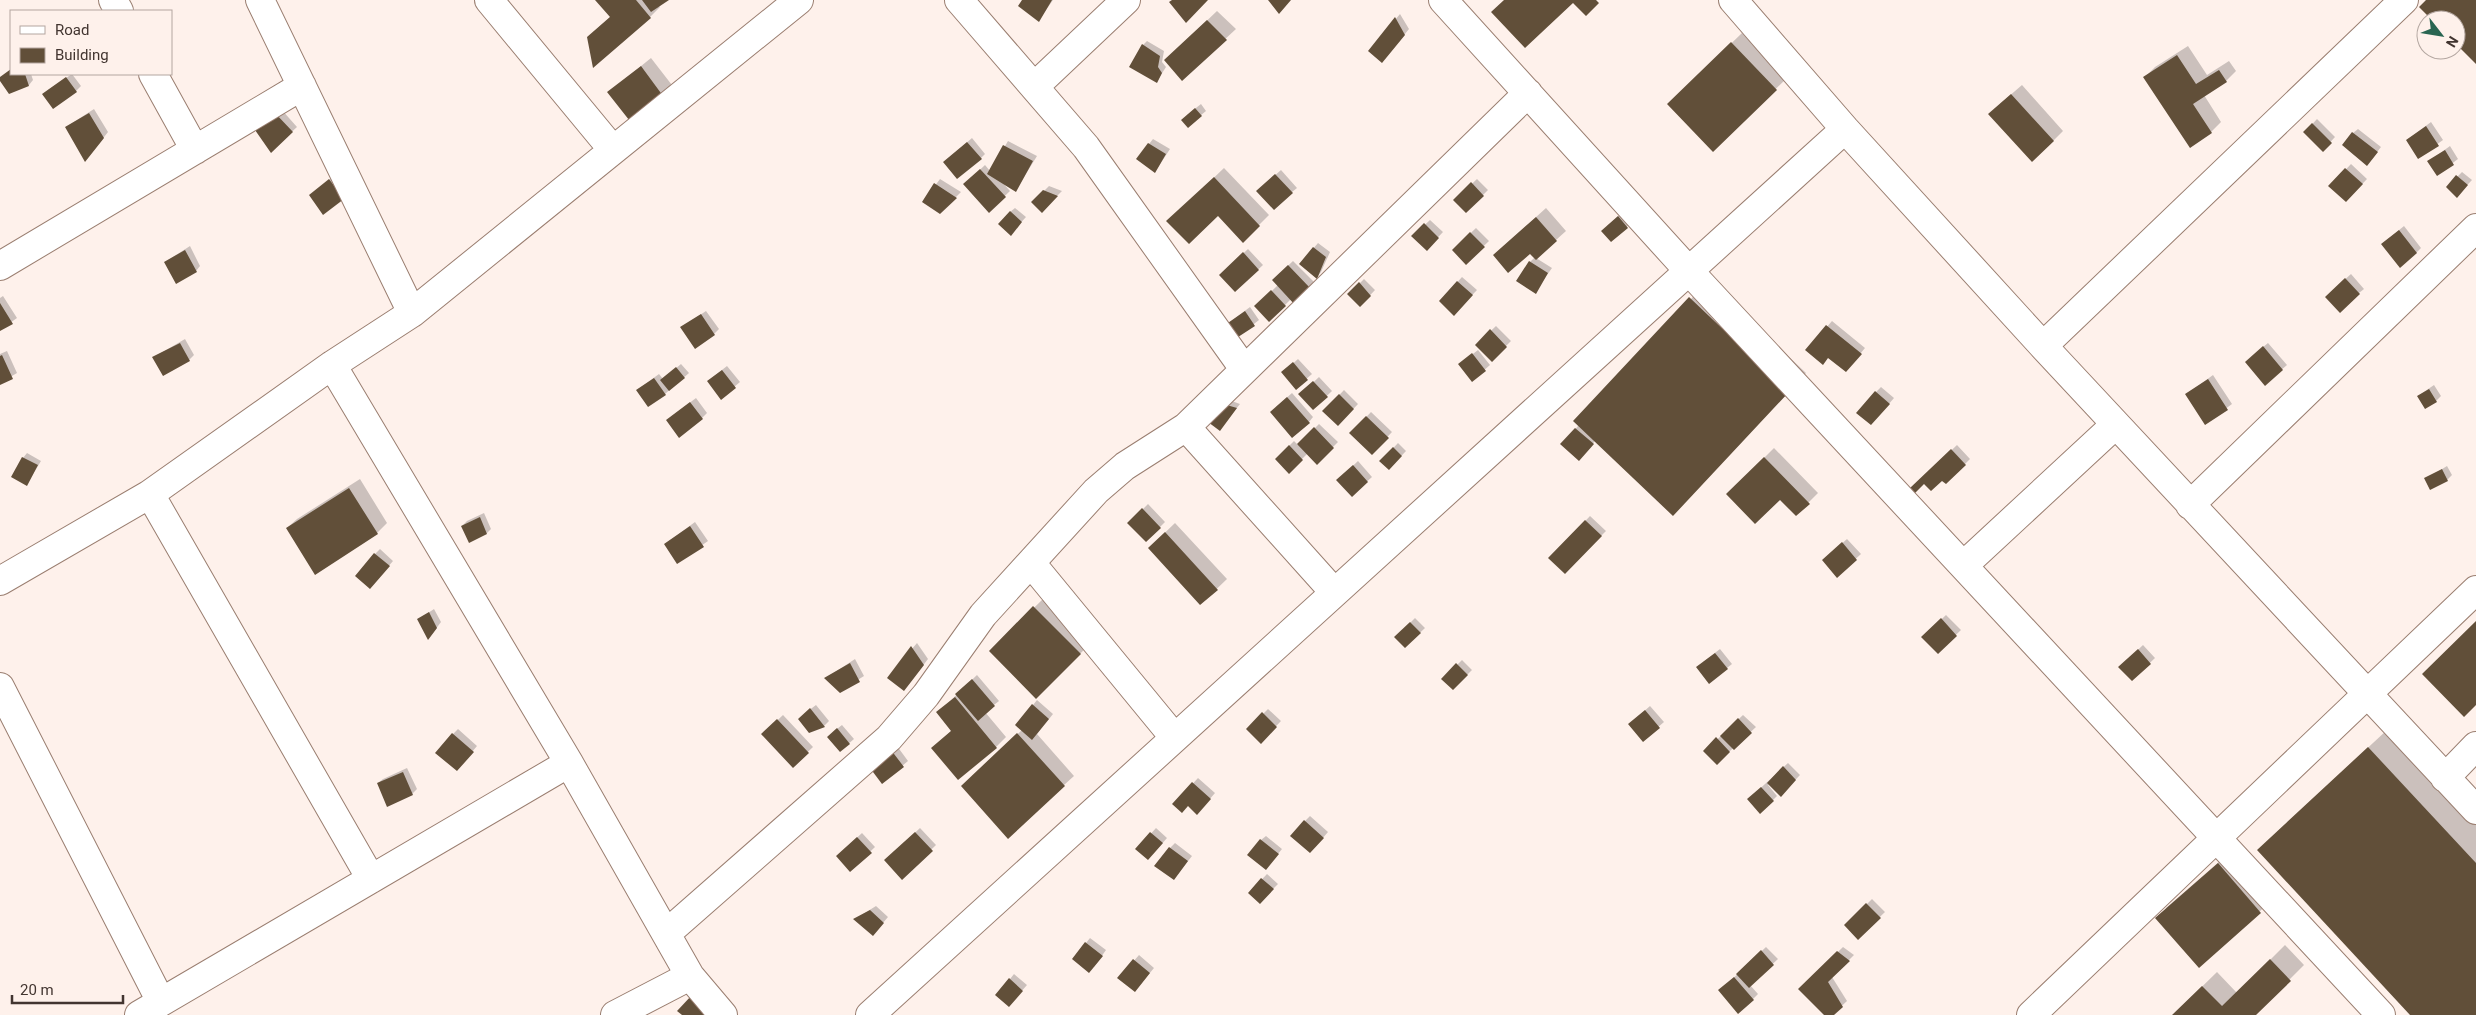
<svg xmlns="http://www.w3.org/2000/svg" width="2476" height="1015" font-family="Roboto,sans-serif">
<rect width="100%" height="100%" fill="#fef1eb"/>
<path fill="#0003" d="M597 0H666L659 6 660 7 650 17 593 65 588 37 611 16Z
M1023 0H1053L1039 20Z
M1217 11 1236 29 1182 79 1176 50Z
M1400 14 1409 29 1387 56 1369 51Z
M1742 33 1786 79 1713 150 1669 104Z
M1147 41 1164 51 1162 62 1166 67 1157 81 1143 45Z
M2188 46 2207 75 2229 61 2236 71 2226 81 2204 95 2221 122 2211 132 2145 77 2155 67Z
M651 58 675 89 666 99 609 92Z
M11 69V74H31L33 80 29 85 0 79Z
M72 74 81 86 76 91 48 90Z
M2022 85 2063 131 2053 141 2000 104Z
M1201 104 1206 111 1188 126 1187 115Z
M94 109 108 132 90 155 66 127Z
M281 109 297 127 271 151 257 130Z
M2317 119 2335 137 2323 150 2305 132Z
M2431 122 2443 140 2418 158 2407 140Z
M2358 129 2381 147 2371 160 2353 133Z
M972 138 985 154 981 158H949Z
M1153 139 1170 149 1155 172 1149 144Z
M1008 141 1037 156 1016 190 1002 182 1010 191 989 211 965 184 985 165 990 171Z
M2450 146 2458 159 2438 174 2429 161Z
M2351 164 2367 179 2346 201 2330 186Z
M1224 168 1269 215 1243 241 1218 215 1178 212Z
M1281 170 1297 188 1292 192 1263 186Z
M2462 172 2472 180 2457 196 2447 187Z
M334 176 348 194 315 191Z
M940 179 961 192 940 213 923 202Z
M1477 179 1488 190 1466 212 1455 200Z
M1049 186 1062 191 1042 211 1033 202Z
M1015 208 1026 217 1015 229 1010 212Z
M1546 208 1566 231 1536 258 1552 268 1535 292 1530 262 1535 257 1530 252 1494 255Z
M1623 212 1632 222 1611 241 1607 226Z
M1430 220 1443 232 1427 249 1413 236Z
M2404 226 2421 248 2416 253 2387 240Z
M1476 228 1489 241 1466 263 1453 250Z
M1318 243 1330 252 1321 272 1317 277 1300 264Z
M190 246 200 266 196 271 165 262Z
M1248 249 1263 265 1235 291 1220 275Z
M1293 261 1315 283 1295 303 1291 299 1269 321 1256 306 1278 285 1273 280Z
M2351 274 2364 289 2359 293 2331 292Z
M1462 277 1477 290 1454 314 1440 301Z
M1364 279 1375 290 1360 306 1349 294Z
M1708 280 1806 373 1691 496 1595 441 1579 459 1562 444Z
M3 296 17 318 0 330V298Z
M1250 307 1259 320 1236 338 1226 325Z
M706 311 719 329 714 334 682 327Z
M1832 321 1865 348 1850 366 1807 350Z
M1496 326 1511 341 1492 360 1476 345Z
M185 339 194 355 189 360 154 357Z
M2268 343 2287 365 2265 384 2251 357Z
M1478 350 1490 365 1473 380 1465 360Z
M7 351 17 373 0 383V354Z
M1298 359 1312 374 1296 388 1288 368Z
M681 364 689 373 665 394 637 390 659 374 663 379Z
M727 366 740 382 721 398 713 377Z
M2213 375 2232 404 2205 424 2187 394Z
M1319 377 1332 391 1313 409 1300 395Z
M2434 385 2441 396 2436 401 2418 396Z
M1881 387 1894 398 1876 419V392Z
M1344 390 1358 404 1338 425 1324 411Z
M1292 393 1313 417 1309 422 1276 407Z
M696 398 707 413 702 418 672 416Z
M1229 400 1240 404 1220 429Z
M1371 412 1392 432 1372 453 1351 433Z
M1319 424 1338 442 1317 463 1308 453 1289 472 1276 459 1294 441 1298 445Z
M1398 443 1406 451 1389 469 1381 461Z
M1957 445 1970 459 1946 483 1942 479 1924 483 1912 488Z
M1774 448 1818 493 1796 515 1780 498 1728 494Z
M27 453 41 461 27 484 23 458Z
M1358 461 1372 477 1352 495 1338 480Z
M2447 466 2452 475 2447 480 2426 479Z
M360 479 387 523 377 533 315 573 287 528 297 519Z
M1148 504 1165 522 1146 541 1129 523Z
M484 513 491 529 487 533 462 526 467 521Z
M1590 516 1606 531 1565 572 1550 558Z
M695 522 708 541 678 562 665 544Z
M1175 523 1227 579 1201 604 1149 548Z
M1847 539 1861 554 1837 576 1828 556Z
M380 549 393 561 375 582V554Z
M1044 598 1090 644 1036 697 990 651Z
M434 609 441 622 432 634 419 619Z
M1946 615 1961 630 1938 652 1923 637Z
M1415 618 1425 628 1405 647 1396 637Z
M917 643 928 659 908 685 888 677Z
M2143 645 2155 658 2132 680 2120 667Z
M1720 649 1732 664 1727 668 1703 662Z
M855 659 864 676 840 691 826 678Z
M1462 660 1472 670 1453 689 1443 679Z
M977 675 999 701 985 712 1006 737 996 747 933 748 952 730 948 703Z
M1037 700 1053 714 1037 734 1074 776 1064 785 972 776 1022 730 1033 705Z
M816 705 829 721 824 726 809 731 804 714Z
M1650 706 1664 722 1643 740 1634 720Z
M1268 709 1281 721 1261 742 1248 729Z
M783 715 813 747 793 766 763 734Z
M1743 715 1756 727 1717 763 1705 751Z
M842 725 854 739 840 751 833 732Z
M458 729 477 746 461 765 453 734Z
M2387 730 2476 825V1015H2411L2277 832Z
M897 746 908 761 883 782 872 768Z
M1788 763 1800 775 1781 795 1769 784 1768 785 1777 796 1773 800 1753 795Z
M407 768 417 789 412 794 378 783 383 779Z
M1198 778 1215 793 1202 808 1174 804Z
M1310 816 1328 832 1315 847 1305 821Z
M920 828 936 845 902 878 886 860Z
M1156 828 1167 838 1153 854 1137 849Z
M862 833 875 847 850 871 837 856Z
M1266 836 1282 849 1270 864 1261 840Z
M1175 843 1192 856 1178 874 1170 848Z
M2228 854 2270 902 2199 966 2166 908Z
M1267 874 1278 884 1260 902 1249 893Z
M1872 899 1885 912 1858 938 1846 925Z
M876 906 888 917 877 930 855 919Z
M1090 938 1106 950 1094 967 1086 943Z
M2285 945 2304 965 2254 1015H2173L2217 972 2237 993Z
M1766 947 1778 959 1750 985 1758 994 1753 999 1725 986Z
M1843 947 1854 955 1832 977 1847 1001 1832 1015H1826L1800 989Z
M1139 955 1154 968 1139 986 1119 978Z
M1014 974 1027 985 1013 1001 1010 979Z"/>
<path fill="#614f39" d="M595 0H636L651 18 593 68 587 37 610 17Z
M642 0H669L651 12Z
M1022 0H1052L1039 22 1018 6Z
M1172 0H1208L1186 23 1169 2Z
M1268 0H1291L1279 14Z
M1504 0H1596L1599 3 1586 16 1573 3 1525 48 1491 12Z
M2426 0H2476V64L2456 44V20H2432L2419 7Z
M1395 17 1405 35 1382 63 1368 51Z
M1207 20 1227 40 1182 81 1164 60Z
M1731 42 1777 90 1713 152 1667 104Z
M1142 44 1160 56 1158 67 1162 73 1157 83 1129 67Z
M2177 55 2196 84 2219 70 2227 82 2193 104 2212 133 2190 148 2143 77Z
M641 66 666 100 633 125 607 92Z
M11 69V74H25L29 86 9 94 0 81V77Z
M66 77 77 92 53 109 42 94Z
M2011 94 2054 141 2032 162 1988 114Z
M1195 108 1202 116 1188 128 1181 120Z
M89 113 104 138 85 162 65 127Z
M275 113 293 132 271 153 255 130Z
M2312 123 2332 143 2323 152 2303 132Z
M2426 126 2439 146 2418 159 2406 140Z
M2352 132 2378 152 2367 166 2342 145Z
M967 142 982 159 957 179 943 162Z
M1148 143 1166 154 1155 173 1136 159Z
M1003 145 1033 161 1016 192 987 174Z
M2445 150 2454 165 2437 176 2427 161Z
M2345 168 2363 184 2346 202 2328 186Z
M980 169 1006 197 989 213 963 184Z
M1275 174 1293 193 1274 210 1256 191Z
M2456 175 2468 185 2457 198 2446 187Z
M1214 177 1260 226 1243 243 1218 216 1189 244 1166 221Z
M329 179 344 199 323 215 309 195Z
M1471 182 1484 196 1466 213 1453 200Z
M934 183 957 198 940 214 922 202Z
M1043 190 1058 196 1042 213 1031 202Z
M1010 211 1022 222 1011 236 998 224Z
M1618 216 1628 228 1611 242 1601 231Z
M1536 217 1557 241 1536 260 1530 254 1508 273 1493 255Z
M1424 223 1439 238 1427 251 1411 236Z
M2399 230 2417 253 2400 268 2381 244Z
M1470 232 1485 247 1466 265 1452 250Z
M1313 247 1326 257 1317 279 1299 264Z
M185 250 197 272 176 284 164 262Z
M1243 252 1259 270 1235 292 1219 275Z
M1529 261 1548 273 1536 294 1516 281Z
M1288 265 1311 289 1295 305 1272 280Z
M2345 278 2360 294 2340 313 2325 297Z
M1457 281 1473 295 1454 316 1439 301Z
M1359 282 1371 296 1360 307 1347 294Z
M1271 290 1286 306 1269 322 1254 306Z
M1689 297 1789 392 1673 516 1573 421Z
M0 303 13 324 0 331Z
M1245 311 1255 326 1235 339 1225 325Z
M701 314 715 335 695 349 680 327Z
M1826 325 1862 354 1846 372 1828 358 1823 365 1805 350Z
M1490 329 1507 347 1492 362 1475 345Z
M180 343 190 361 163 376 152 357Z
M2263 346 2283 370 2265 386 2245 362Z
M1472 353 1486 371 1472 382 1458 364Z
M2 355 13 379 0 385V356Z
M1293 362 1308 380 1296 390 1281 372Z
M676 367 685 378 669 391 660 380Z
M722 370 736 388 721 400 707 381Z
M654 378 666 395 648 407 636 390Z
M2208 379 2228 410 2205 425 2185 394Z
M1313 381 1328 397 1313 410 1298 394Z
M2429 389 2437 402 2425 409 2417 396Z
M1875 391 1890 404 1871 425 1856 413Z
M1339 394 1354 409 1338 426 1322 411Z
M1287 397 1310 423 1292 438 1270 412Z
M690 402 703 419 679 438 666 420Z
M1223 404 1237 408 1220 431 1204 419Z
M1366 416 1389 438 1372 455 1349 433Z
M1314 427 1334 448 1317 465 1297 444Z
M1575 428 1594 444 1579 461 1560 444Z
M1289 445 1303 460 1289 474 1275 459Z
M1393 447 1402 456 1389 470 1379 461Z
M1951 449 1966 465 1946 484 1942 481 1931 491 1924 484 1915 493 1910 488Z
M22 457 38 465 27 486 11 477Z
M1764 457 1810 504 1796 516 1780 500 1755 524 1726 494Z
M1353 465 1368 482 1352 497 1336 480Z
M2442 469 2448 481 2430 490 2424 478Z
M349 488 378 534 315 575 286 528Z
M1142 508 1161 528 1146 542 1127 523Z
M480 517 487 534 469 543 461 526Z
M1585 520 1602 536 1565 574 1548 558Z
M690 526 704 547 677 564 664 544Z
M1165 532 1218 590 1200 605 1148 548Z
M1842 542 1857 560 1837 578 1822 560Z
M374 553 390 566 370 589 355 576Z
M1033 606 1081 654 1036 699 989 651Z
M429 612 437 628 428 640 417 619Z
M1941 618 1957 636 1938 654 1921 637Z
M2476 621V705L2464 717 2422 674Z
M1410 622 1421 633 1405 648 1394 637Z
M911 646 924 665 904 691 887 678Z
M2138 649 2151 664 2132 681 2118 667Z
M1715 653 1728 669 1709 684 1696 667Z
M850 663 860 682 840 693 824 678Z
M1456 663 1468 675 1453 690 1441 679Z
M972 679 995 706 978 721 955 694Z
M955 697 997 748 958 780 931 748 951 731 936 712Z
M1032 704 1049 719 1032 740 1015 725Z
M810 708 825 727 809 733 798 719Z
M1645 710 1660 728 1643 742 1628 724Z
M1262 712 1277 727 1261 744 1246 729Z
M1738 718 1752 733 1734 750 1720 736Z
M777 719 809 753 793 768 761 734Z
M837 728 850 744 840 752 827 737Z
M452 733 474 752 457 771 435 753Z
M1017 733 1065 786 1008 839 961 786Z
M1716 737 1730 752 1717 765 1703 751Z
M2368 747 2476 863V1015H2410L2257 850Z
M891 750 904 767 882 784 870 768Z
M1783 766 1796 780 1781 797 1767 783Z
M403 772 413 795 387 807 377 783Z
M1192 782 1211 799 1197 815 1188 806 1182 813 1172 804Z
M1761 787 1774 801 1760 814 1747 799Z
M1304 820 1324 838 1310 853 1290 836Z
M915 832 933 851 902 880 884 860Z
M1150 832 1163 843 1148 860 1135 849Z
M857 837 872 853 850 872 836 856Z
M1260 839 1279 854 1266 870 1247 855Z
M1169 847 1188 861 1174 880 1154 866Z
M2218 863 2261 913 2199 968 2155 918Z
M1261 878 1274 889 1260 904 1248 893Z
M1866 903 1881 918 1858 940 1844 925Z
M870 910 884 923 873 936 853 919Z
M1085 942 1103 956 1089 973 1072 959Z
M1761 950 1774 965 1749 988 1736 974Z
M1837 951 1850 961 1828 982 1843 1007 1834 1015H1824L1798 989Z
M1133 959 1150 973 1135 992 1117 978Z
M2270 959 2291 981 2256 1015H2172L2202 986 2222 1006Z
M1734 977 1754 1000 1738 1014 1718 990Z
M1009 978 1023 991 1009 1007 995 995Z
M692 995 713 1015H682L677 1011Z"/>
<g fill="none" stroke-linecap="round" stroke-linejoin="round">
<defs>
<path id="street" d="M113 0 119 11
M489 0 613 150
M959 0 1086 147 1244 369
M1443 0 1688 270 2381 1015
M1733 0 1845 129 2043 346 2476 810
M153 74 195 150
M1034 87 1126 0
M0 266 302 86
M412 313 799 0
M2043 346 2404 0
M332 365 569 763 690 976 723 1015
M1186 427 1334 592
M150 494 371 879
M2190 505 2476 228
M1031 563 1174 737
M1964 565 2115 425
M0 581 150 494 332 365 412 313 260 0
M0 687 161 1002
M2445 778 2476 746
M667 933 889 738 926 695 983 615 1096 491 1125 466 1186 427 1528 93
M139 1015 569 763
M615 1015 690 976
M870 1015 1845 129
M2031 1015 2476 590"/>
</defs>
<use href="#street" stroke="#9a7e70" stroke-width="30"/>
<use href="#street" stroke="#fff" stroke-width="28"/>
</g>
<rect x="10" y="10" width="162" height="65" fill="#fef1eb" stroke="#b3a6a0"/>
<rect x="20" y="26" width="25" height="8" fill="#ffffff" stroke="#b3a6a0"/>
<text x="55" y="35" font-size="15" fill="#423530">Road</text>
<rect x="20" y="48" width="25" height="15" fill="#614f39" stroke="#b3a6a0"/>
<text x="55" y="60" font-size="15" fill="#423530">Building</text>
<g transform="translate(2441 35) rotate(121)"><circle r="24" fill="#fef1eb" stroke="#b3a6a0"/>
<path d="M0-4L9 19L0 12L-9 19Z" fill="#296551"/>
<text y="-8" font-size="14" font-weight="bold" text-anchor="middle" fill="#423530">N</text>
</g>
<path d="M12 995v8h111v-8" fill="none" stroke="#423530" stroke-width="2.5"/>
<text x="20" y="995" font-size="15" fill="#423530" stroke="#fef1eb" stroke-width="4" paint-order="stroke">20 m</text>
</svg>
